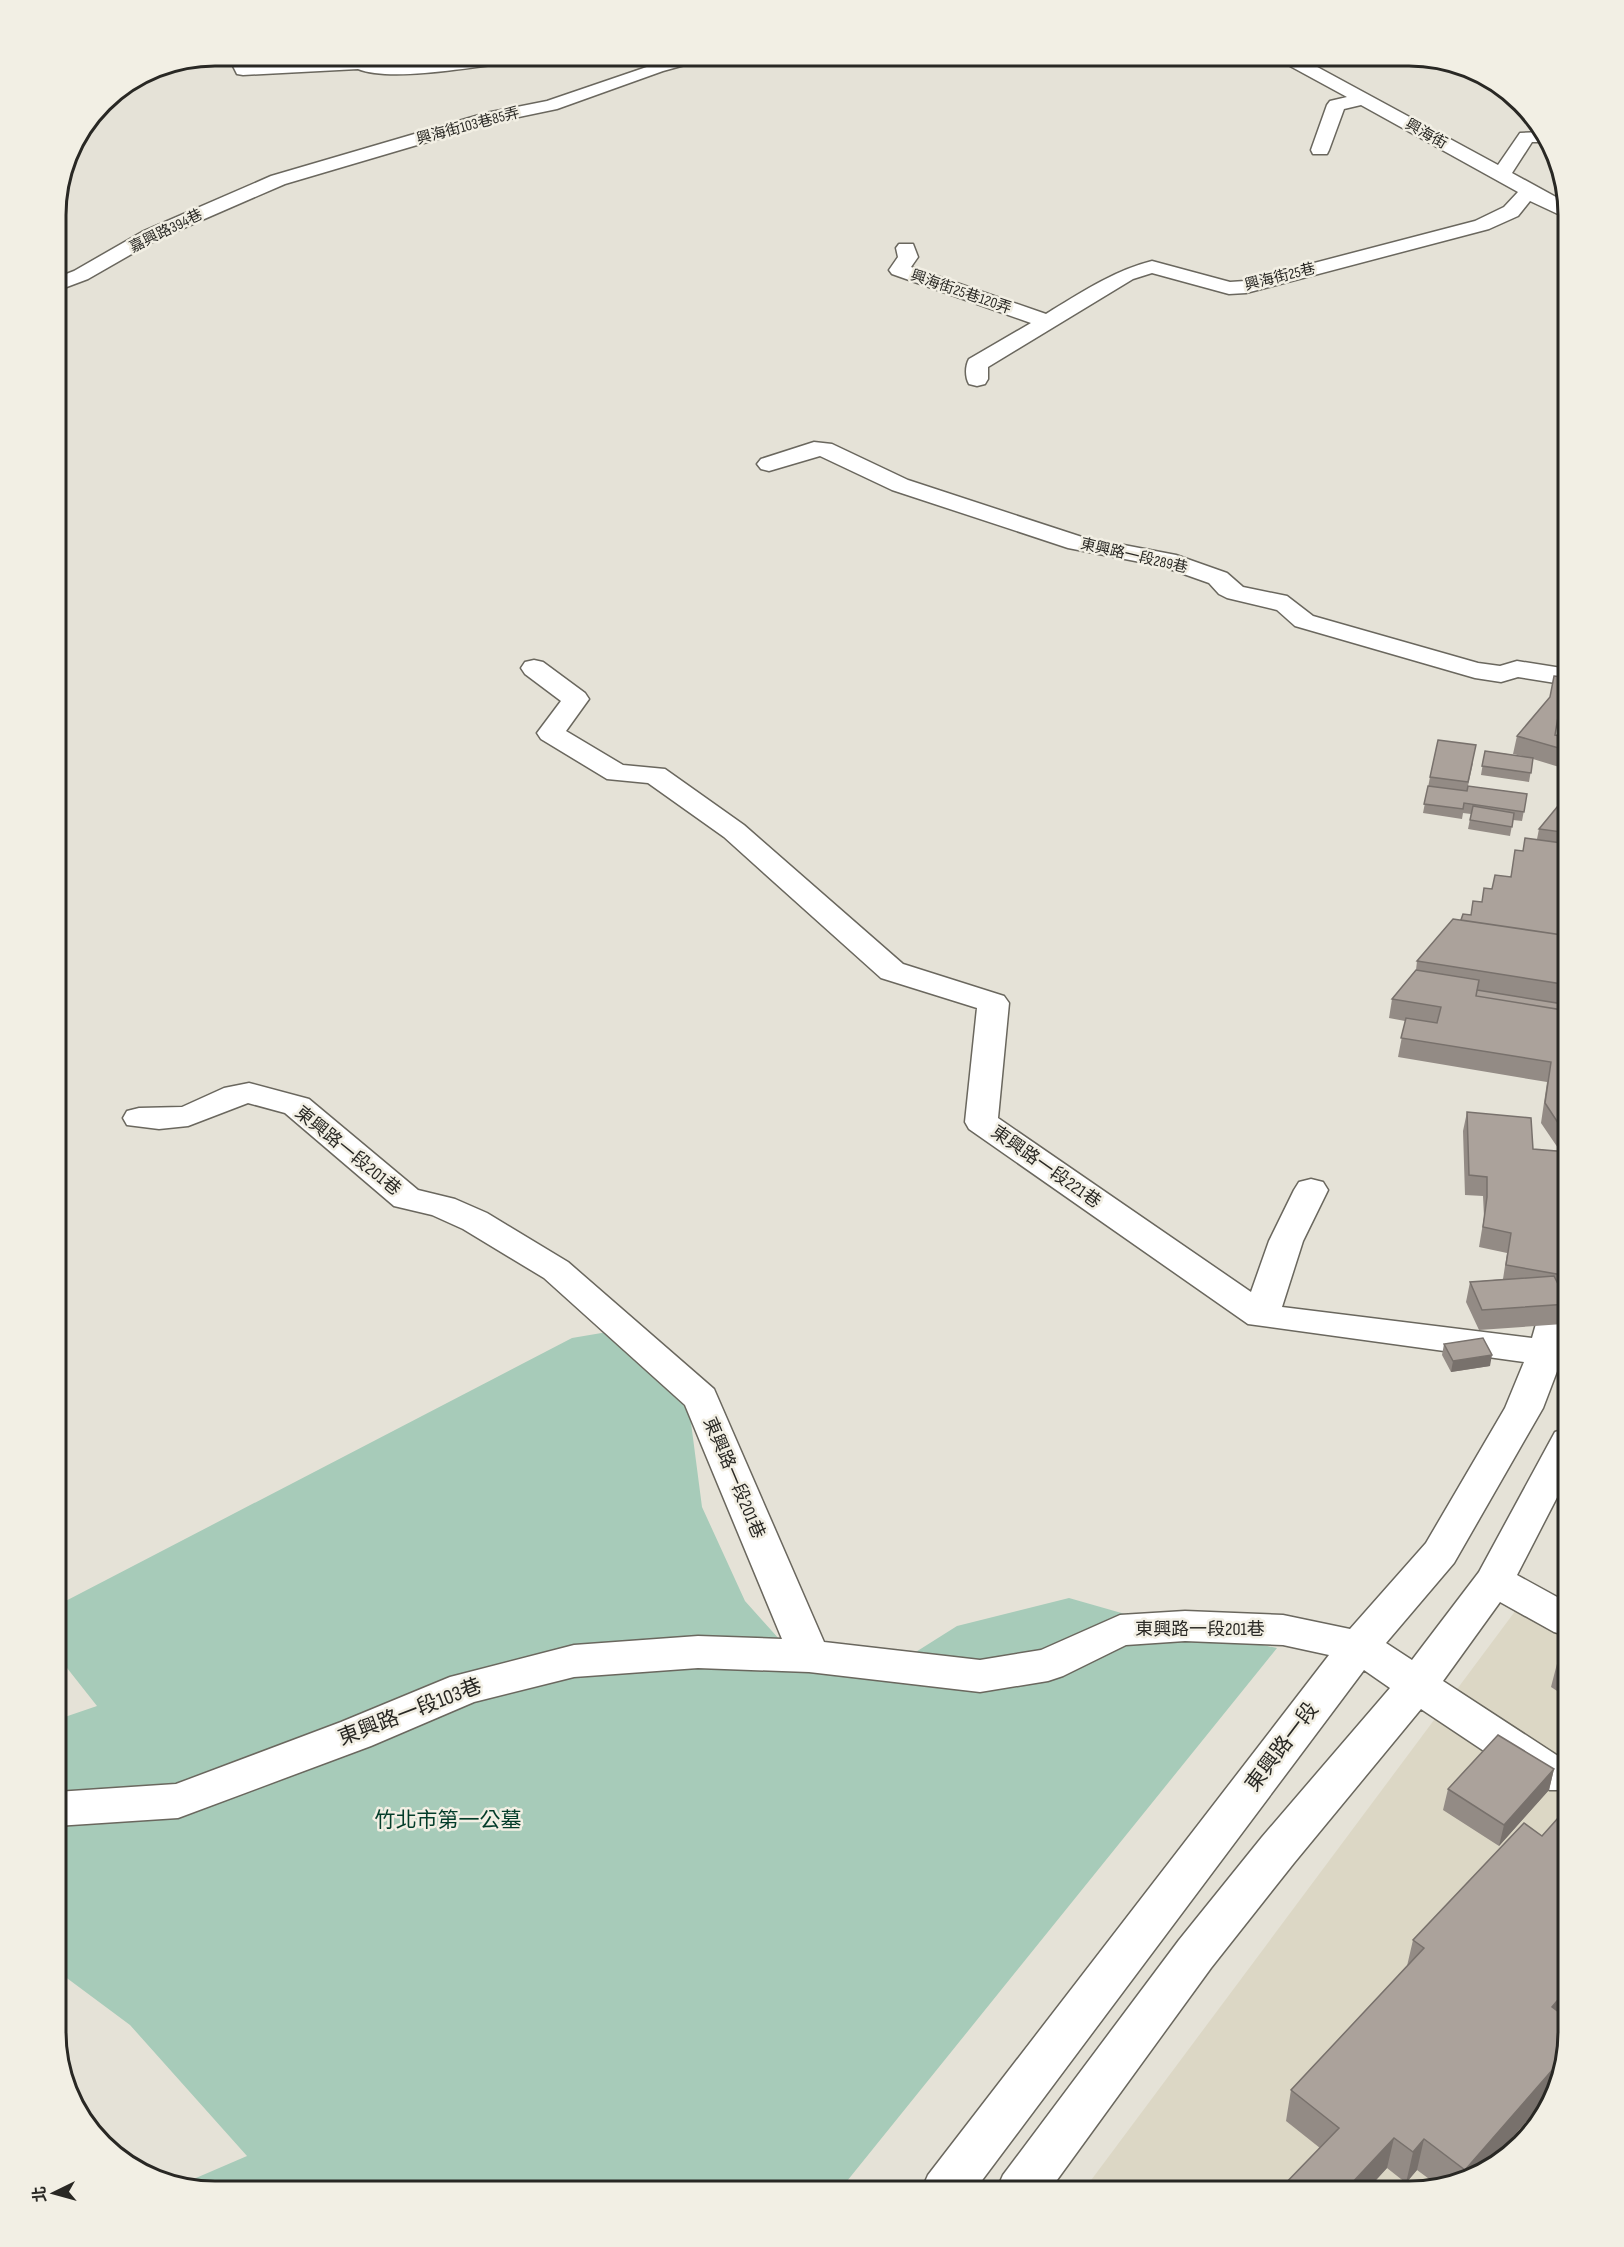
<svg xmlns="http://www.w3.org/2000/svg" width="1624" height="2247" font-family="'Sofia Sans Condensed','Noto Sans TC',sans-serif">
<rect width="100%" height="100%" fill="#e5e2d7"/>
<path fill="#dcd7c5" d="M1516 1610 1568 1641V2032L1547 2112 1489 2170 1409 2191H1083Z"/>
<path fill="#a7cbb9" d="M631 1328 690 1415 702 1507 745 1601 807 1670 873 1679 957 1626 1069 1598 1160 1624 1277 1648 839 2191H205L182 2184 247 2156 130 2025 56 1970V1720L97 1706 56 1654V1606L572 1338Z"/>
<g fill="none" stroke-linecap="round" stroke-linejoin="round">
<defs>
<path id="minor" d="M228 56H245L249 65 284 63 282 56H298L301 62 346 60 344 56C363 56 377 66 397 65 442 62 487 52 532 56L529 60 523 61C483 65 392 83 358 69L243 75 237 74Z
M679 56H706L703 60 663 71 557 109 495 122 285 184 156 240 88 279 56 291V278L74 271 142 232 271 176 486 113 547 101Z
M1277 56H1297L1498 165 1520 133 1543 132 1549 142H1532L1512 173 1565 202 1568 216 1560 215 1530 201 1518 216 1489 229 1246 293 1229 294 1152 273 1133 279 988 367V379L985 384 977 386 969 384C965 377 965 366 969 359L1031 323 892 274 889 270 898 257 896 248 899 244H913L918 257 911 267 1046 314C1080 293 1113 271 1152 261L1230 282 1245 281 1475 221 1504 207 1518 192 1361 105 1344 109 1329 150 1327 154H1313L1311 150 1327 105 1330 101 1347 97 1279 60Z
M814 442 832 444 908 480 1082 537 1176 555 1227 573 1243 587 1287 596 1313 616 1478 663 1500 666 1517 661 1568 669V685L1518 677 1501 682 1475 678 1295 626 1277 610 1227 598 1219 594 1209 583 1161 566 1068 548 892 490 820 456 769 471 761 469 757 464 761 459Z
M534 660 543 662 585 693 589 699 566 731 623 765 665 769 744 825 903 964 1004 996 1009 1003 998 1118 1251 1292 1269 1241 1294 1190 1299 1182 1311 1179 1323 1182 1328 1190 1303 1241 1282 1307 1532 1338 1548 1282 1553 1274 1568 1271V1367L1559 1366 1543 1408 1454 1563 1386 1643 1412 1660 1479 1572 1555 1432 1568 1428V1476L1517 1575 1568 1603V1636L1554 1632 1500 1602 1443 1681 1558 1756H1568V1790H1550L1535 1785 1421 1709 1294 1863 1211 1968 1049 2191H996L1003 2175 1179 1940 1262 1837 1390 1688 1364 1670 974 2191H921L928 2175 1329 1655 1283 1645 1185 1641 1126 1645 1063 1676 1048 1681 980 1692 809 1672 698 1668 574 1677 474 1702 371 1746 178 1818 56 1826V1792L176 1784 341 1722 450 1677 574 1645 698 1636 782 1639 685 1405 544 1278 463 1229 432 1215 394 1206 285 1113 248 1103 188 1126 159 1129 127 1125 123 1118 127 1111 139 1108 182 1107 224 1088 249 1083 309 1099 418 1190 455 1199 487 1213 568 1262 714 1389 824 1642 980 1660 1041 1650 1120 1615 1185 1611 1283 1615 1350 1629 1426 1543 1505 1408 1524 1362 1248 1324 969 1129 965 1122 977 1008 881 978 724 837 648 783 607 779 541 739 537 733 561 701 525 674 521 668 525 662Z"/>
</defs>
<use href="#minor" stroke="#6a675e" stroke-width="3"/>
<use href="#minor" fill="#fff" fill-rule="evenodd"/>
</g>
<path fill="#938b85" d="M1569 678V718L1558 717 1555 735 1569 737V770L1533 759 1529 782 1481 775 1485 751 1522 756 1513 754 1517 736Z
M1473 763 1468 786 1527 794 1522 821 1513 820 1510 836 1468 829 1471 814 1463 813 1462 819 1423 813 1430 777Z
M1569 800V993L1566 1004 1569 1005 1568 1297 1564 1296 1568 1304 1563 1324 1479 1330 1466 1302 1470 1282 1503 1279 1507 1253 1479 1247 1484 1217 1483 1196 1465 1195 1463 1131 1467 1112 1533 1149 1560 1151 1541 1123 1547 1082 1398 1057 1405 1021 1389 1018 1392 999 1416 970 1417 961 1461 920 1471 915 1492 889 1510 877 1523 851 1537 839 1539 829 1568 802Z
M1444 1344 1490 1366 1451 1372 1442 1355Z
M1568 1646V1698L1551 1687 1559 1656Z
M1554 1769 1549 1790 1499 1846 1443 1810 1448 1789Z
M1413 1940 1563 2015 1568 2032 1553 2091 1482 2172 1436 2184 1417 2170 1406 2183 1387 2168 1366 2191H1278L1320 2148 1286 2121 1291 2090 1407 1966Z"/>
<path fill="#78716c" d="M1492 1355 1490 1366 1451 1372 1453 1361Z
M1554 1769 1549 1790 1499 1846 1504 1825Z
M1568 1988V2009L1543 2038 1552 2007Z
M1561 2060 1553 2091 1482 2172 1464 2177 1465 2170Z
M1394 2138 1387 2168 1366 2191H1349L1351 2184Z
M1424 2139 1417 2170 1406 2183 1413 2152Z"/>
<path fill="#aba29b" stroke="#78716c" stroke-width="1.5" d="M1554 676 1569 678V700L1561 699 1555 735 1569 737V751L1517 736 1550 697Z
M1438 740 1476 745 1468 782 1430 777Z
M1485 751 1533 758 1531 773 1482 766Z
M1428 786 1467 791 1468 786 1527 794 1524 812 1464 803 1463 809 1424 804Z
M1562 801 1569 802V833L1539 829Z
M1473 806 1514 813 1512 827 1470 820Z
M1525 838 1569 844V936L1461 920 1463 914 1471 915 1473 901 1482 902 1484 888 1492 889 1495 875 1511 877 1515 850 1523 851Z
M1453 919 1569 936V985L1417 961Z
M1416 970 1479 980 1476 996 1569 1011 1568 1138 1545 1103 1551 1062 1401 1038 1406 1018 1437 1023 1441 1007 1392 999Z
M1477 990 1569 1005V1011L1476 996Z
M1467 1112 1531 1118 1533 1149 1568 1152V1276L1506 1265 1511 1233 1483 1227 1487 1197V1177L1469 1175Z
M1554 1276 1568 1304 1482 1310 1470 1282Z
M1483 1338 1492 1355 1453 1361 1444 1344Z
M1568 1646V1662L1559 1656Z
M1498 1735 1554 1769 1504 1825 1448 1789Z
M1558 1818 1568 1825V1988L1552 2007 1568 2019V2032L1561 2060 1465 2170 1424 2139 1413 2152 1394 2138 1351 2184 1360 2191H1278L1339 2128 1291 2090 1424 1948 1413 1940 1524 1823 1542 1836Z"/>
<g text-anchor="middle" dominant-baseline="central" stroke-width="5" stroke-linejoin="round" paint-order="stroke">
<g font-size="15" fill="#292824" stroke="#f2efe4">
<text transform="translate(468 126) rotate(-15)">興海街103巷85弄</text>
<text transform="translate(1426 134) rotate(29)">興海街</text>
<text transform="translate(166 231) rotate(-26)">嘉興路394巷</text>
<text transform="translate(1280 277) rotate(-14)">興海街25巷</text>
<text transform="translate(961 292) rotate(19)">興海街25巷120弄</text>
<text transform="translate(1134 556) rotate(13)">東興路一段289巷</text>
</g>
<g font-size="18" fill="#292824" stroke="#f2efe4">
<text transform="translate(348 1151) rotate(39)">東興路一段201巷</text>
<text transform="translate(1046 1167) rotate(35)">東興路一段221巷</text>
<text transform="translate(734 1478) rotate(67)">東興路一段201巷</text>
<text x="1200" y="1629">東興路一段201巷</text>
</g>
<g font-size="21" fill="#292824" stroke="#f2efe4">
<text transform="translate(410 1712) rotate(-21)">東興路一段103巷</text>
<text transform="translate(1282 1747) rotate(-53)">東興路一段</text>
</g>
<g font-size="21" fill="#033c29" stroke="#f2efe4">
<text x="448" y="1820">竹北市第一公墓</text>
</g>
</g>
<path d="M0 0H1624V2247H0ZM215 66H1409A149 149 0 0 1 1558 215V2032A149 149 0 0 1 1409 2181H215A149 149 0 0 1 66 2032V215A149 149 0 0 1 215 66Z" fill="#f2efe4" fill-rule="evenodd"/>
<path fill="none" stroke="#292824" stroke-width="3" d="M215 66H1409A149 149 0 0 1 1558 215V2032A149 149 0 0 1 1409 2181H215A149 149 0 0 1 66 2032V215A149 149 0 0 1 215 66Z"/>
<g transform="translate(54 2193) rotate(265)" stroke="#f2efe4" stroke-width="4.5" paint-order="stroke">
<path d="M0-4.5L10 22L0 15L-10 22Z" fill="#292824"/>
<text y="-9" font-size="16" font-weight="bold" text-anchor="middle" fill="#292824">北</text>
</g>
</svg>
